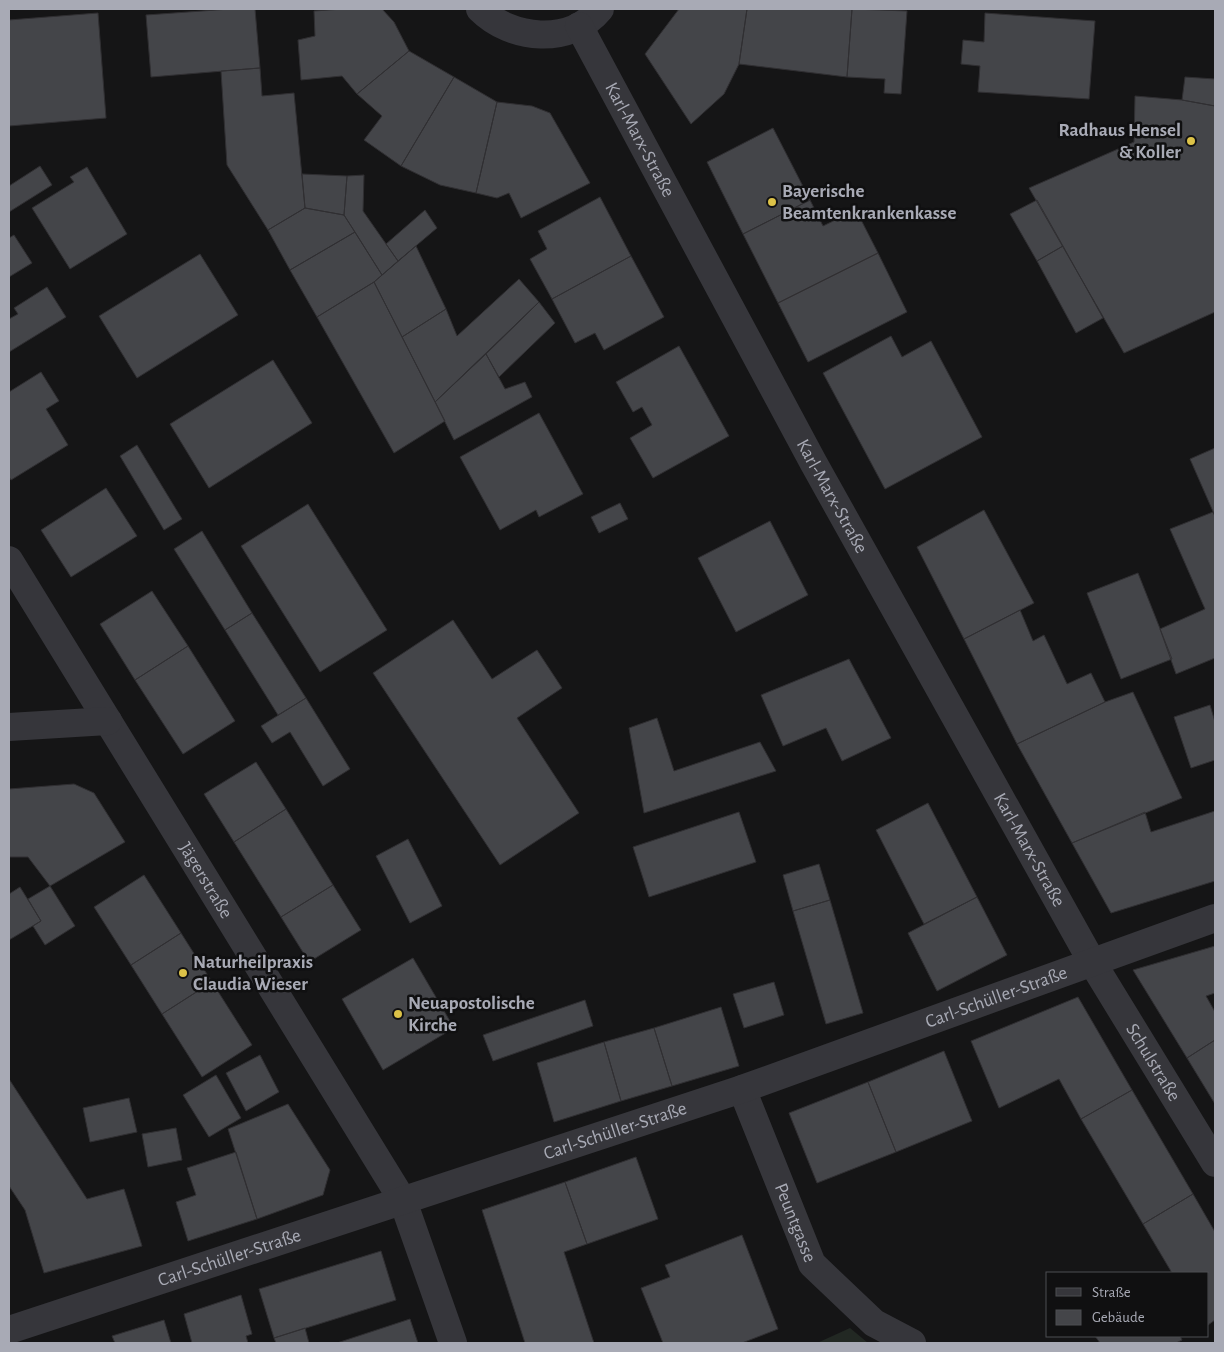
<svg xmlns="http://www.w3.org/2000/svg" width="1224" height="1352" font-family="'Alegreya Sans',sans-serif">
<rect width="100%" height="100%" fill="#151516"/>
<path fill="#222823" d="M850 1328 868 1343H817Z"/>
<path fill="#444549" stroke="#302f32" d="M230 9H255L260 68 151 77 146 15Z
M343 9H382L394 22 409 51 357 94 342 76 301 80 298 40 315 36 314 11Z
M679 9H747L739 64 724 94 691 124 645 54Z
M747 9H852L847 77 739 64Z
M852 9 907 11 901 94 884 93 885 79 847 77Z
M98 13 106 118 9 126V20Z
M985 13 1095 21 1089 99 978 92 980 66 961 64 963 40 984 42Z
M409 51 454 77 401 166 364 140 382 116 357 94Z
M260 68 262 96 294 93 305 208 268 230 227 165 221 71Z
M454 77 497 102 476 193 440 185 401 166Z
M1185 77 1215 79V106L1182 100Z
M1135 96 1182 100 1215 106V312L1124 353 1029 188 1134 142Z
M497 102 532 106 550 113 590 183 521 218 509 193 497 198 476 193Z
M773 128 810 200 743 234 707 162Z
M40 166 52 185 9 212V186Z
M87 167 127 234 70 269 32 208 74 182 70 177Z
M302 174 347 176 344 215 305 208Z
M364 175 363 211 398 261 382 275 344 215 347 176Z
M600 197 631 256 552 299 530 259 547 249 538 231Z
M810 200 823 226 856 210 878 253 778 303 743 234Z
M1037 200 1063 246 1037 261 1010 214Z
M305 208 344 215 355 232 290 270 268 230Z
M425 210 437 228 398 261 386 244Z
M355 232 382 275 374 282 317 317 290 270Z
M14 235 32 263 9 277V238Z
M416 246 446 309 402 337 374 282Z
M1063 246 1103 318 1076 333 1037 261Z
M878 253 907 312 808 362 778 303Z
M200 254 238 315 137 378 99 316Z
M631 256 664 317 604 350 595 333 575 343 552 299Z
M519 279 539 302 435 402 402 337 446 309 457 336Z
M374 282 445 421 394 453 317 317Z
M47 287 66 317 9 352V319L18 314 14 308Z
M539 302 555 323 499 377 486 354Z
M891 336 902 357 931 341 982 437 885 489 823 373Z
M679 346 729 436 653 478 630 438 652 425 642 407 633 412 616 382Z
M486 354 505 389 525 382 532 397 454 440 435 402Z
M273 360 312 423 209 488 170 424Z
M41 372 59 401 46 409 68 445 11 480 9 477V392Z
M539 413 583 494 539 517 536 510 500 530 460 457Z
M137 445 182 519 164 530 120 456Z
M1215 448V516L1190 459Z
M106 488 137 536 71 577 41 530Z
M620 503 628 519 599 533 591 517Z
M308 504 387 630 320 672 241 546Z
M984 510 1034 603 964 639 917 547Z
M1213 512 1215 516V658L1176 674 1160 629 1205 609 1170 529Z
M770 521 808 595 736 632 698 558Z
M202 531 252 613 225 630 174 549Z
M1138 573 1172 659 1121 679 1087 593Z
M152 591 188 646 135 680 100 624Z
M1020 610 1033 641 1044 635 1067 684 1091 673 1105 702 1017 744 964 639Z
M252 613 306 698 278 715 225 630Z
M453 620 492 679 537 650 562 688 517 718 579 813 500 865 373 673Z
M188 646 235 721 183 754 135 680Z
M849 659 891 738 842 761 826 728 783 746 761 695Z
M1133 692 1182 798 1072 843 1017 744 1105 702Z
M306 698 350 769 323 786 290 732 272 743 261 726Z
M1210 705 1215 722V760L1191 768 1174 717Z
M657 718 674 771 760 742 776 771 644 813 629 728Z
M256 762 286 809 234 842 204 794Z
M74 784 94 793 125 842 50 886 28 857H9V789Z
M928 803 977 897 924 924 876 830Z
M286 809 333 885 281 917 234 842Z
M1215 811V881L1111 913 1072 843 1145 812 1151 832Z
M739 812 756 862 649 897 633 847Z
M408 839 442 906 410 923 376 856Z
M819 864 830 900 793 911 783 875Z
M144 875 181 933 131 965 94 907Z
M333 885 361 930 309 962 281 917Z
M50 886 75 926 45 945 33 926 41 921 28 899Z
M20 887 41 921 9 940V894Z
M977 897 1007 955 937 991 908 933Z
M830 900 863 1013 826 1024 793 911Z
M181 933 212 982 162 1014 131 965Z
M1215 946V993L1206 996 1215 1012V1040L1187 1058 1133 970Z
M413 958 454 1028 383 1070 342 999Z
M212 982 252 1045 202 1077 162 1014Z
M774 982 784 1015 744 1028 733 994Z
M1078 997 1132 1090 1081 1119 1059 1079 999 1108 971 1041Z
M585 1000 593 1026 493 1061 483 1035Z
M721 1007 739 1066 672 1086 654 1028Z
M654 1028 672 1086 621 1101 604 1042Z
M1215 1040V1104L1187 1058Z
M604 1042 621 1101 554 1122 537 1063Z
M944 1051 972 1121 896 1152 868 1082Z
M260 1055 279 1092 246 1111 226 1073Z
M216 1075 241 1118 209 1137 183 1095Z
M9 1079 87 1199 124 1189 142 1246 44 1273 25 1210 9 1186Z
M868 1082 896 1152 817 1183 789 1113Z
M1132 1090 1193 1194 1143 1224 1081 1119Z
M129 1098 137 1132 90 1142 83 1108Z
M288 1104 330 1170 323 1195 257 1219 228 1129Z
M176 1128 182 1160 148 1167 142 1134Z
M236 1152 257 1219 188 1241 176 1202 196 1195 187 1168Z
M636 1157 658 1219 587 1244 565 1182Z
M565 1182 587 1244 564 1252 594 1343H525L482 1210Z
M1193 1194 1215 1232V1320L1208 1325V1273H1172L1143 1224Z
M742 1235 778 1329 742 1343H663L641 1288 670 1277 665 1265Z
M381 1251 396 1300 274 1338 259 1289Z
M241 1295 252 1334 246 1336 248 1343H192L184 1314Z
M410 1319 418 1343H337Z
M164 1320 171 1343H115L112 1336Z
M305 1328 309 1343H276L274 1338Z
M1095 1336H1180L1182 1340 1176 1343H1100Z"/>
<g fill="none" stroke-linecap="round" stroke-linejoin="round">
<g stroke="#36363b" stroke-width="28">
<path d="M480 9C511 40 570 46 600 9"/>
<path id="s1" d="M579 26 813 462 1092 962 1215 1163"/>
<path id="s2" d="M9 560 403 1201 453 1343"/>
<path d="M9 727 108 721"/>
<path id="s3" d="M742 1089 812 1264 874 1323 912 1343"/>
<path id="s4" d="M9 1330 742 1089 1215 918"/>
</g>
</g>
<g fill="#dcc248" stroke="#101011" stroke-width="2">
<circle cx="1191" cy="141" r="5"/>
<circle cx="772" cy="202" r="5"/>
<circle cx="183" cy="973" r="5"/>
<circle cx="398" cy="1014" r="5"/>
</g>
<g text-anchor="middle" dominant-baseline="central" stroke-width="5" stroke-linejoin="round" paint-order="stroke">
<g font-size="19" font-weight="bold" fill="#a8aab5" stroke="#101011" text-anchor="start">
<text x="1181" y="130" text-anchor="end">Radhaus Hensel<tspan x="1181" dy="22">&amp; Koller</tspan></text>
<text x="782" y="191">Bayerische<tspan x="782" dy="22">Beamtenkrankenkasse</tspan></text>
<text x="193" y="962">Naturheilpraxis<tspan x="193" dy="22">Claudia Wieser</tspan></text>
<text x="408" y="1003">Neuapostolische<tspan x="408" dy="22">Kirche</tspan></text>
</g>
<g font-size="19" fill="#a8aab5" stroke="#101011">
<text stroke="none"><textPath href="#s1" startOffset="129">Karl-Marx-Straße</textPath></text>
<text stroke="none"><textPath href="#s1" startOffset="534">Karl-Marx-Straße</textPath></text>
<text stroke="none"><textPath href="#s1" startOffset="939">Karl-Marx-Straße</textPath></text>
<text stroke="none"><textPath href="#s2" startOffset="376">Jägerstraße</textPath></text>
<text stroke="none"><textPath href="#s4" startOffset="1042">Carl-Schüller-Straße</textPath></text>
<text stroke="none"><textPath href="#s1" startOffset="1185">Schulstraße</textPath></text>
<text stroke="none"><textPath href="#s4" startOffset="638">Carl-Schüller-Straße</textPath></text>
<text stroke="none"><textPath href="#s3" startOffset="144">Peuntgasse</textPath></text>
<text stroke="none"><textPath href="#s4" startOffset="232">Carl-Schüller-Straße</textPath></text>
</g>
</g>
<rect width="1224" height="1352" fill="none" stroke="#a8aab5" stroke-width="20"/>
<rect x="1046" y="1272" width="162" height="65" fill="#101011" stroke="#4d4e53"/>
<rect x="1056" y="1288" width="25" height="8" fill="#36363b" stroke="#4d4e53"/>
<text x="1092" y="1297" font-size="15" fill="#a8aab5">Straße</text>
<rect x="1056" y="1310" width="25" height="15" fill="#444549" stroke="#4d4e53"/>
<text x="1092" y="1322" font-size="15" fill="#a8aab5">Gebäude</text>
</svg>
